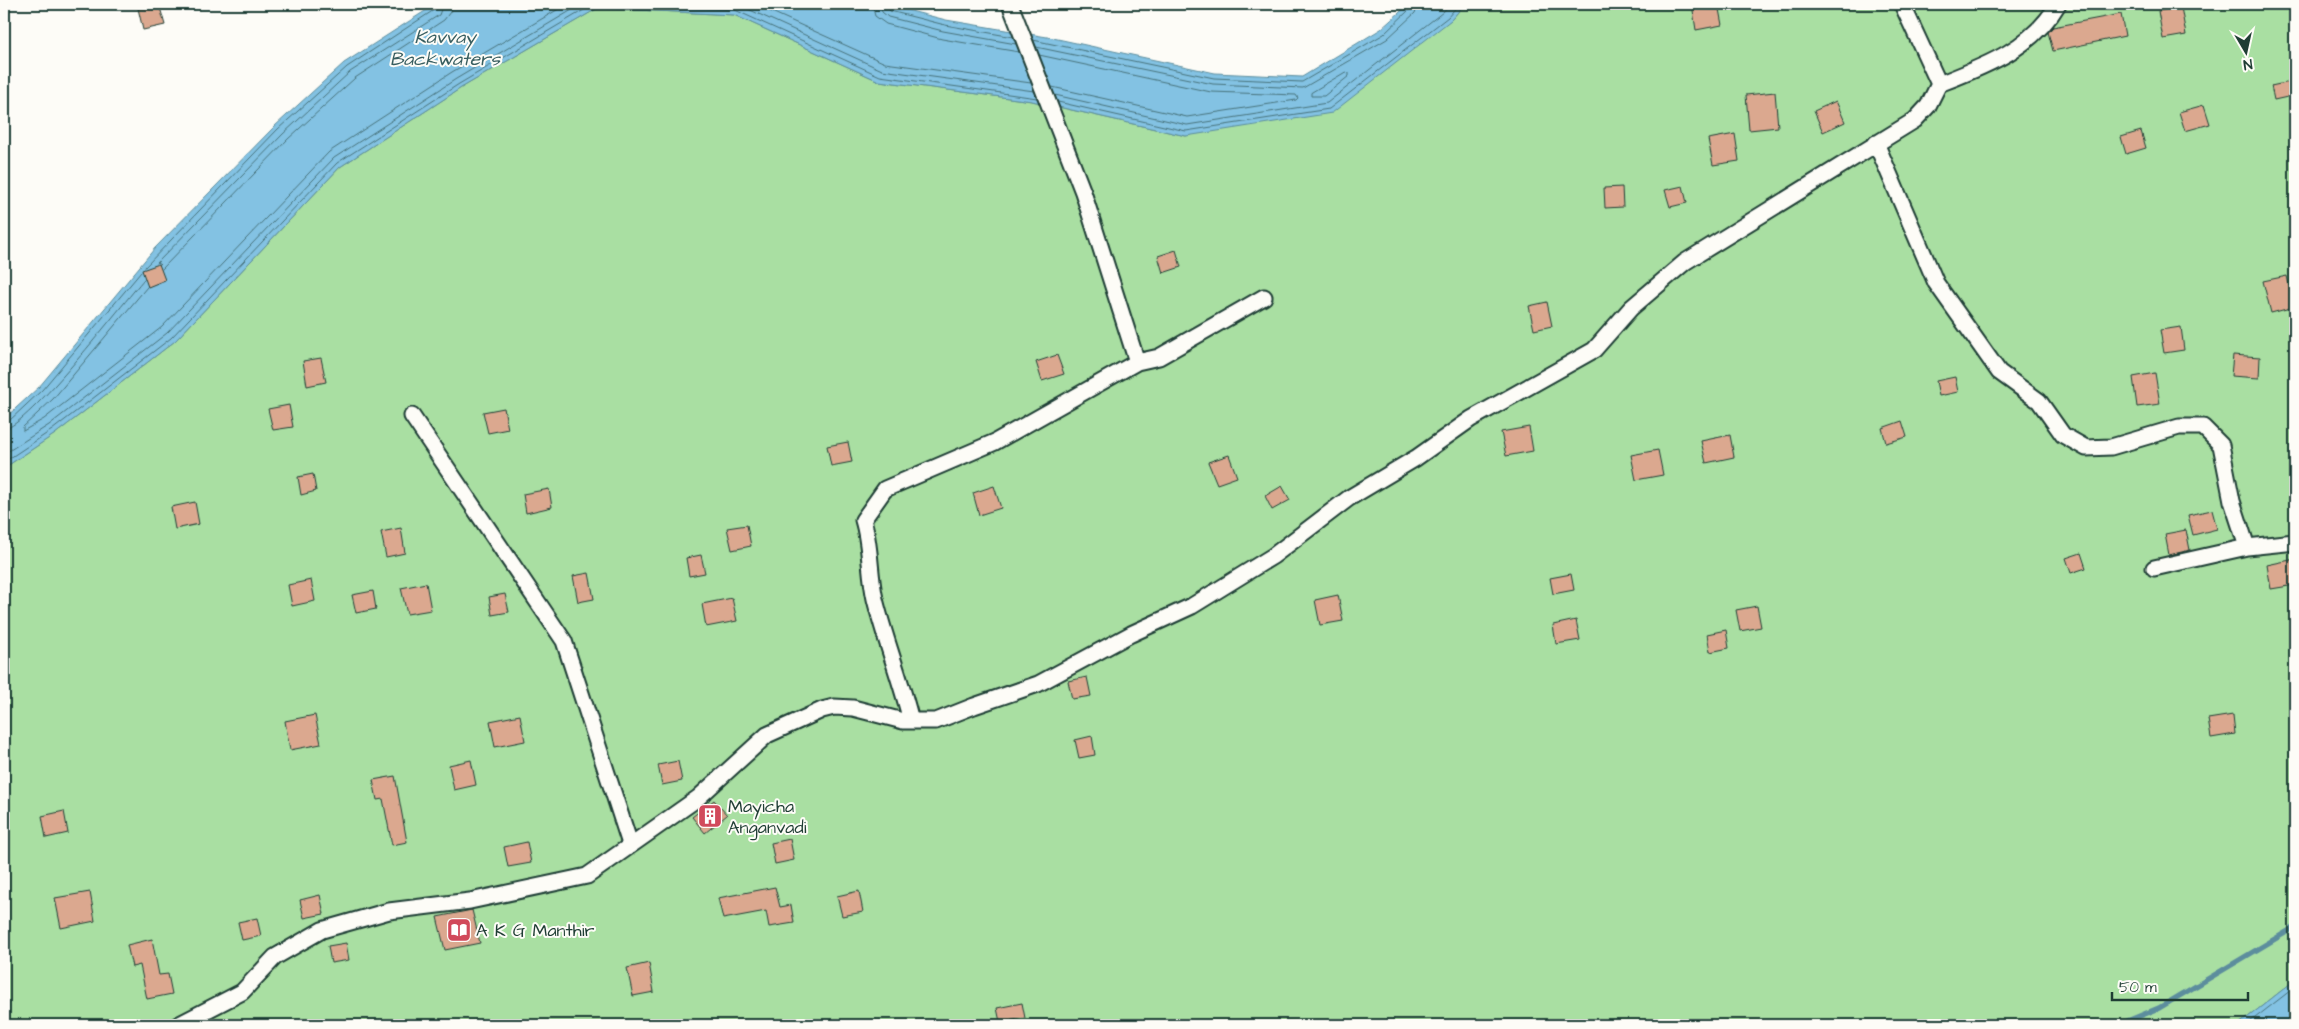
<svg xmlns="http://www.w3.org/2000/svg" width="2299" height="1029" font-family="'Architects Daughter',sans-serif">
<rect width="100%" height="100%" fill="#fdfcf7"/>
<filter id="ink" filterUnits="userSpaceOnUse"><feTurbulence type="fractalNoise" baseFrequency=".02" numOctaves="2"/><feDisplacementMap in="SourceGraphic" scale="10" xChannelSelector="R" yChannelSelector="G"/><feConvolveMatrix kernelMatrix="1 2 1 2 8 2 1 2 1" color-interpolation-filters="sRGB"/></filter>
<g filter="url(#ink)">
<path fill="#a9dfa2" stroke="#648e6b" d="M1465 4H2295V980L2238 1025H4V468L55 434 175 341 340 167 461 88 598 8 734 15 879 81 1032 101 1186 136 1451 20Z"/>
<path fill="#83c2e3" stroke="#5b8d9d" d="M436 4H883L946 20 1053 38 1215 73 1302 77 1381 29 1409 4H1465L1451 20 1332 113 1186 136 1032 101 879 81 734 15 598 8 461 88 340 167 175 341 55 434 4 468V419L39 387 155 248 275 126 344 63Z
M2295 980V1025H2238Z"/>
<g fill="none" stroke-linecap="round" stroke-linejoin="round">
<path stroke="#47727a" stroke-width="1" d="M619 4 735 10 880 76 1037 98
M728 4 739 5 882 70 1034 91
M754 4 885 63 1031 83
M872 4 875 16 886 24 942 39 1019 52
M880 4 882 12 888 17 943 31 1016 44
M886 4 890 11 945 25 1013 37
M1033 40 1214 78 1302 82 1384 34 1410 9 1412 4
M1036 47 1213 84 1303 88 1387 39 1415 13 1418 4
M1039 55 1211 92 1296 95 1298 98 1296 100 1187 117 1052 87
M1346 72 1349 73V76L1324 96H1311V93Z
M1055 95 1187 125 1327 103 1443 12 1450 4
M1058 102 1186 131 1329 109 1448 17 1459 4
M157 263 283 134 350 72 439 15 443 4
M145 267 278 129 347 67 434 10 437 4
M162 269 288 139 355 78 444 20 450 12 451 4
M147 287 53 399 23 427V431L44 419 162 327 329 152 452 72 567 4
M4 422 9 421 42 390 141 272
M4 429C28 427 123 303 144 279
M4 454 49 425 167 333 334 158 456 79 582 4
M4 462 52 430 171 338 337 163 459 84 594 4
M2246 1025 2295 987"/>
<path stroke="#5b8d9d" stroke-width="5.5" d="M2118 1025 2159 1008 2295 927"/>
</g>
<path fill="#dba88f" stroke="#1f3d34" d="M137 4H159L165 25 143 30Z
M1692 4H1718L1722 25 1696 30Z
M2181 7 2186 35 2163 39 2158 11Z
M2121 14 2125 36 2053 51 2048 32 2053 27Z
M2289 82 2292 96 2274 100 2271 86Z
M1775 92 1778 127 1749 130 1746 95Z
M1836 101 1845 122 1823 132 1814 111Z
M2204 105 2210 124 2185 131 2179 112Z
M2141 131 2146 148 2126 154 2121 137Z
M1735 134 1739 161 1713 165 1708 139Z
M1683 186 1687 203 1670 207 1665 190Z
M1622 187 1623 207 1605 208 1604 188Z
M1176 250 1181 267 1163 273 1158 256Z
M159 264 165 280 148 287 142 270Z
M2287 276 2294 307 2271 313 2263 281Z
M1547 302 1552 326 1534 330 1529 306Z
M2181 327 2184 350 2164 353 2160 330Z
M1057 355 1064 374 1042 381 1036 362Z
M2233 355 2260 357 2259 378 2231 376Z
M321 358 326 382 307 386 303 361Z
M2155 373 2160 404 2137 407 2133 377Z
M1955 377 1958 392 1939 396 1936 381Z
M289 405 293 427 273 430 268 409Z
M504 408 508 429 488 433 483 412Z
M1902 421 1907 437 1886 443 1882 428Z
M1529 427 1533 451 1506 456 1501 432Z
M1730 435 1734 457 1706 463 1701 441Z
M848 442 852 462 831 466 827 446Z
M1658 450 1663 475 1636 480 1631 455Z
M1229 455 1237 477 1217 484 1208 462Z
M313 474 316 491 301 495 298 477Z
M994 486 1001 508 979 515 973 493Z
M1282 486 1290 500 1272 510 1265 496Z
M549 489 552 507 526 513 523 494Z
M195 502 199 524 175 529 171 507Z
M2212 510 2217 529 2193 535 2188 515Z
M747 525 751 546 732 550 727 528Z
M401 528 405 553 386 557 381 532Z
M2186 530 2190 550 2169 555 2165 534Z
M2081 553 2086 568 2071 573 2066 558Z
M701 555 705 573 689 576 686 558Z
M2295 559V585L2271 589 2267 565Z
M589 573 594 599 578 602 573 576Z
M1571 574 1574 590 1553 594 1550 578Z
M311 580 315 601 292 606 288 585Z
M426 583 431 610 407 614 401 588Z
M373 591 376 609 356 613 352 595Z
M505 594 509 612 492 615 489 597Z
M1338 595 1343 621 1320 625 1315 600Z
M732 598 737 621 706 627 702 604Z
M1757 606 1761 627 1740 631 1736 610Z
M1576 620 1580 640 1556 644 1553 625Z
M1726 630 1729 648 1710 652 1707 634Z
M1087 677 1091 696 1072 699 1068 681Z
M315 715 321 744 290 750 285 721Z
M520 715 525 741 495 747 490 721Z
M2233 715 2235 734 2211 738 2208 719Z
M1092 736 1095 755 1079 758 1075 740Z
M471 760 476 785 454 790 449 765Z
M678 761 682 781 662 785 658 765Z
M395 776 407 842 392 845 383 799 377 800 373 780Z
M714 800 727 815 705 833 692 817Z
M64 811 68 833 46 838 42 816Z
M790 839 794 860 775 864 771 843Z
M527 842 531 863 508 867 504 847Z
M775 887 780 907 791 905 794 923 769 927 766 911 723 919 718 898Z
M859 891 863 912 842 916 837 896Z
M90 892 95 921 61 928 55 898Z
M320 895 324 914 304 918 300 900Z
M472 910 480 943 445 950 437 917Z
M257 918 261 936 242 940 238 922Z
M152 939 159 975 168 974 172 994 147 999 140 965 132 967 127 945Z
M346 943 349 960 331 963 328 946Z
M649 963 654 992 633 996 627 968Z
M1022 1003 1025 1018 1000 1022 997 1008Z"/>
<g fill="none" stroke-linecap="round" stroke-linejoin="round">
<defs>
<path id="minor" d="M1010 4 1083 192 1137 362
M1902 4 1939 84
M1876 143 1936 283 1999 372 2039 401 2063 435 2086 448 2111 447 2179 427H2203L2221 445 2232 501 2247 547 2295 542
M412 416 564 641 630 844
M2154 568 2247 547
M911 721C901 680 885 640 875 599 869 573 871 546 863 520L885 489 995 442 1137 362 1159 357 1264 297
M178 1025 242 992 275 957 322 930 389 911 470 901 587 876 698 798 767 735 822 710 834 707 853 708 903 721H936L974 706 1038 684 1131 634 1192 606 1273 556 1349 498 1416 458 1471 419 1594 350 1631 308 1685 262 1915 120 1928 106 1939 84C1985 66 2032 49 2058 4"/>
</defs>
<use href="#minor" stroke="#1f3d34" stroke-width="19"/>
<use href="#minor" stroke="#fdfcf7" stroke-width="15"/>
</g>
</g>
<defs>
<symbol id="building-square" viewBox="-11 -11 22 22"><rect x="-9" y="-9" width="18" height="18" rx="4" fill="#d1495b" stroke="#fdfcf7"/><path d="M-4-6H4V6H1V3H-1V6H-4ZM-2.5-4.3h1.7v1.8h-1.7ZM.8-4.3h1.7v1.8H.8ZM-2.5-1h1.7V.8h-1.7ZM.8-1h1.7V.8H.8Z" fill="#fff"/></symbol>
<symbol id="library-square" viewBox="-11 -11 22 22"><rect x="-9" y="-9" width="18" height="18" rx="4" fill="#d1495b" stroke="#fdfcf7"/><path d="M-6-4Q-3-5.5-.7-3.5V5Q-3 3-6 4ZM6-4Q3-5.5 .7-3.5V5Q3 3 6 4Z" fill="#fff"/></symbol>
</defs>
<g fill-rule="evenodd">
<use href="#building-square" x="696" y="802" width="28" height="28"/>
<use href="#library-square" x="445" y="916" width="28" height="28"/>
</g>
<g text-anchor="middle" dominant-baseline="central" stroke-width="4" stroke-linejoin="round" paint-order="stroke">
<g font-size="18" fill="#1f3d34" stroke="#fdfcf7" text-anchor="start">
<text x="728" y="806">Mayicha<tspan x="728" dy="21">Anganvadi</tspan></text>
<text x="476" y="930">A K G Manthir</text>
</g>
<g font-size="19" font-style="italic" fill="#385e60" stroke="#fdfcf7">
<text x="445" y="37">Kavvay<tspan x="445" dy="22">Backwaters</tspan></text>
</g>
</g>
<rect width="2299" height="1029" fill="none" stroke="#fdfcf7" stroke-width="20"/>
<rect x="10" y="10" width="2279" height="1009" fill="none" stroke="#1f3d34" stroke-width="2" filter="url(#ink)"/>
<g transform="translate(2246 52) rotate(171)" stroke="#fdfcf7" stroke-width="4" paint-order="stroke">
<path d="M0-4L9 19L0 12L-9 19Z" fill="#1f3d34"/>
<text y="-8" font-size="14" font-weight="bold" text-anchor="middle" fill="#1f3d34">N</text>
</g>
<path d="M2112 992v8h136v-8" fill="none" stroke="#1f3d34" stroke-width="2.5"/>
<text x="2119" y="992" font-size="15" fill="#1f3d34" stroke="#fdfcf7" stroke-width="4" paint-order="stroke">50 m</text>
</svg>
